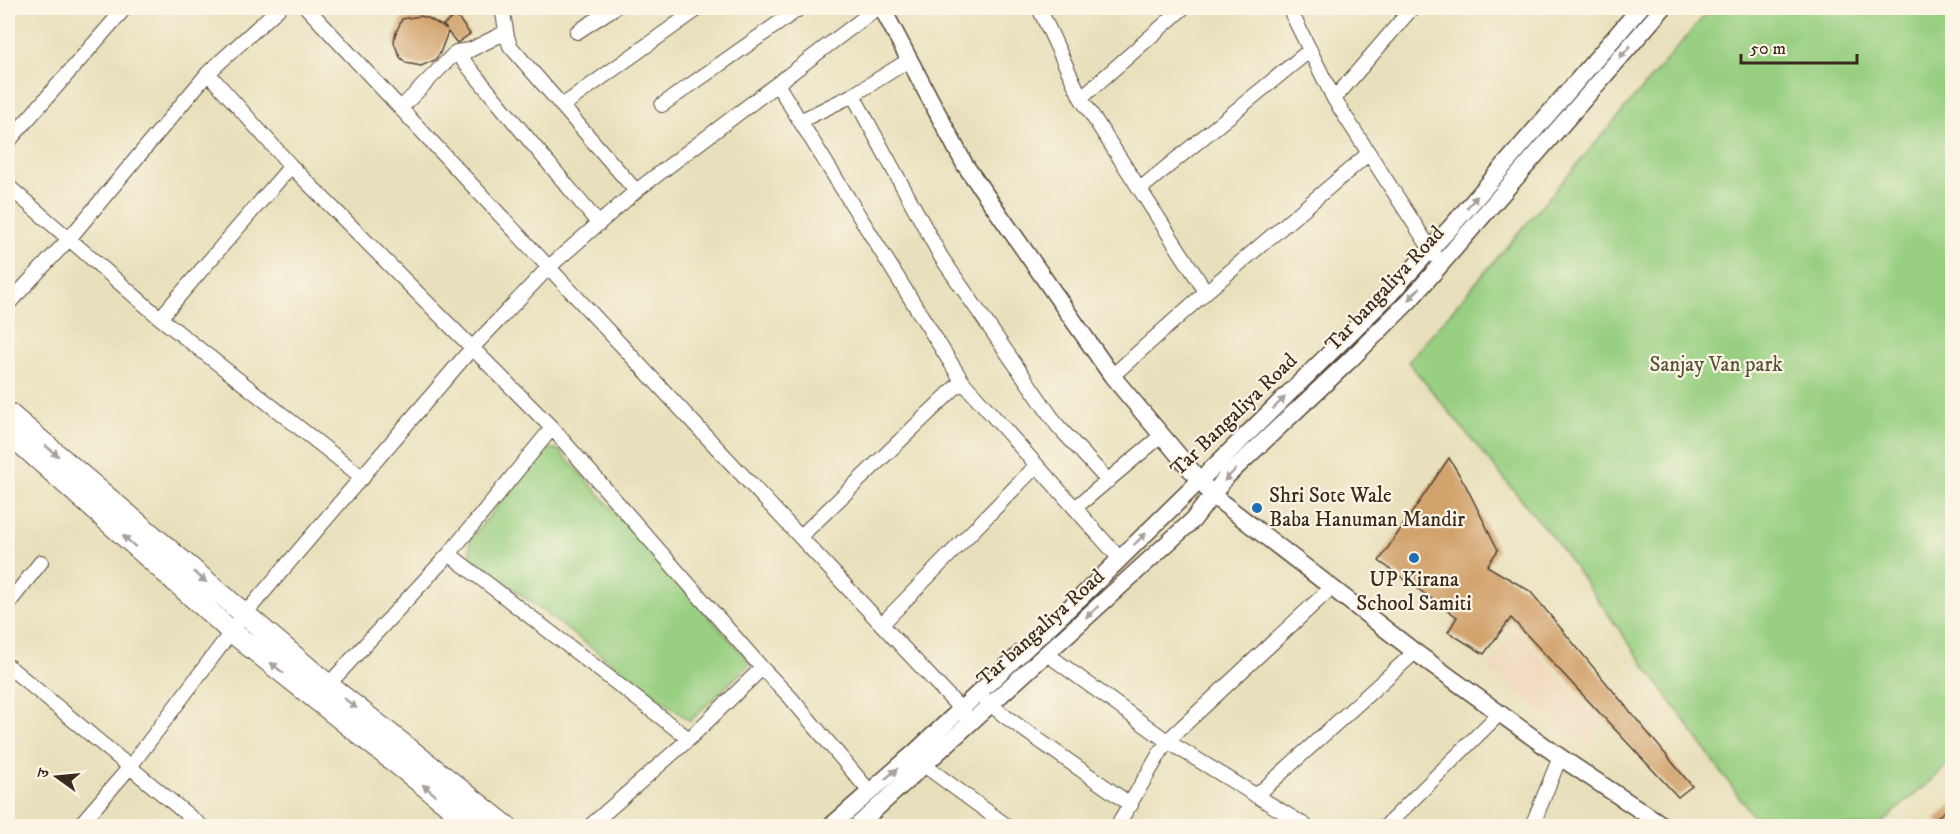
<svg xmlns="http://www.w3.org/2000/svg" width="1960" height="834" font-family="'IM FELL DW Pica','Noto Serif Devanagari',serif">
<rect width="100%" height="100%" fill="#fcf5e5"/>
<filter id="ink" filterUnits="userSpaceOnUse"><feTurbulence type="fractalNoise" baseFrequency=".0167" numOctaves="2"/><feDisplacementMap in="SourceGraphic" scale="12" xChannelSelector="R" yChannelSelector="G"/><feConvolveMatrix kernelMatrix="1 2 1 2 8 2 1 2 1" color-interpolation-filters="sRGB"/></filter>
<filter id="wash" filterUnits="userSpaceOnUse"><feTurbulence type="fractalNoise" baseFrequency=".008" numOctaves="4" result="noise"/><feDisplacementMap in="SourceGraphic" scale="24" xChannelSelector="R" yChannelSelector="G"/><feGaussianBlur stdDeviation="1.35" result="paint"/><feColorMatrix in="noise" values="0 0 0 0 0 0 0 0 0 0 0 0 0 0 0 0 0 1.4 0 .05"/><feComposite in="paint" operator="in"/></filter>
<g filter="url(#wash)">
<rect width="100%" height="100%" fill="#e8e0bc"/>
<path fill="#efd6bb" d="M1515 628 1601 724 1588 746 1489 670Z"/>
<path fill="#98cf81" stroke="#6a7c50" stroke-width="1.5" d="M1711 8H1952V762L1878 826H1760L1557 543 1408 362Z
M548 449H557L580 473 751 663 690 721 473 559C469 552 469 546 471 538L542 452Z"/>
<g id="blocks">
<path fill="#d2a36d" d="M456 15 470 34 457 43 448 32 440 53 435 60 421 66 406 63 400 57 394 43 395 35 402 19 420 16 428 18 447 29 443 25Z
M1449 458 1465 484 1498 550 1487 566 1530 591 1692 786 1678 797 1511 618 1484 654 1448 632 1457 617 1379 561Z
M1953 804V826H1943L1935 819Z"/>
</g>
</g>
<g filter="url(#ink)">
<use href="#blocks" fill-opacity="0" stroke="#554536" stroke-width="1.5"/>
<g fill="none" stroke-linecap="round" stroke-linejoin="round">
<defs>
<path id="minor" d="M307 8 966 715
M502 8 507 36 510 46 636 191
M1039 8 1081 98 1206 292
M1289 8 1334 99 1435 256
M577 32 614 8
M456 52 599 224
M208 73 291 166 552 428 762 668 790 697 870 792
M777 84 962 381 1120 559
M853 95 941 257 1057 425 1108 481
M1081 98 1183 8
M1334 99 1412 8
M662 105 800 8
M562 106 699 8
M401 108 456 52 470 50 506 32
M800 121 853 95 909 60
M8 142 125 8
M8 186 160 318 363 478
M1140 189 1310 50
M8 304 68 240 208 73 279 8
M160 318 291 166
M1112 376 1206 292 1368 154
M1075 508 1162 435
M800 537 962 381
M449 554 689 739
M8 604 41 562
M882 624 1037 465
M1047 654 1167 741 1306 826
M8 666 201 826
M328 685 449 554 552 428
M984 699 1006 717 1131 805
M924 765 1007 826
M1256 796 1415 652
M79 826 129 768 244 615 472 348 549 267 636 191 877 8
M590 826 689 739 762 668
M1117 826 1167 741 1331 588
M1386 826 1500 713
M1532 826 1560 757"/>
<path id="tertiary" d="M882 8 965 165 1112 376 1212 495 1415 652 1560 757 1664 826
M831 826 913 754 1081 597 1390 294 1451 227 1640 8
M857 826 1193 520 1227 476 1350 360 1410 300 1663 8"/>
<path id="trunk" d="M8 413 328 685 506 826
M8 432 232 632 475 826"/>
</defs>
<use href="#minor" stroke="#554536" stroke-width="16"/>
<use href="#tertiary" stroke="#554536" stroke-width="19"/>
<use href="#trunk" stroke="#554536" stroke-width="23"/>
<use href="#minor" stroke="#fff" stroke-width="14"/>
<use href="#tertiary" stroke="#fff" stroke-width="16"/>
<use href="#trunk" stroke="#fff" stroke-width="21"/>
</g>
<defs><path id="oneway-solid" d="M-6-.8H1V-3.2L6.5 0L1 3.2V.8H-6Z" transform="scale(1.5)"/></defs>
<g fill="#a79f9a">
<use href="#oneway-solid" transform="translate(1625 52) rotate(131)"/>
<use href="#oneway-solid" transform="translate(1472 202) rotate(-49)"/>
<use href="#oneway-solid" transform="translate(1414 294) rotate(133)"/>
<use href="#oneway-solid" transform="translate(1279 403) rotate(-44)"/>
<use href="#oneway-solid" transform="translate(52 451) rotate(40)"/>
<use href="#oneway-solid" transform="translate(1230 475) rotate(134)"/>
<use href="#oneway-solid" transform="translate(1140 539) rotate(-44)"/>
<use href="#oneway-solid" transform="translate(129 541) rotate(-138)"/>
<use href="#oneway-solid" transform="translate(200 577) rotate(40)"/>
<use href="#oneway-solid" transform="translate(1092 612) rotate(137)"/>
<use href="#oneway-solid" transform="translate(277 668) rotate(-141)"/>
<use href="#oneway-solid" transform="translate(350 703) rotate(38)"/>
<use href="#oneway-solid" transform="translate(891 774) rotate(-41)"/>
<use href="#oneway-solid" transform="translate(429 790) rotate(-141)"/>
</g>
</g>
<g fill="#1f6fb2" stroke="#fcf5e5" stroke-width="2">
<circle cx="1257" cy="508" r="6"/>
<circle cx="1414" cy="558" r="6"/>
</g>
<g text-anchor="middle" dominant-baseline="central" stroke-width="4.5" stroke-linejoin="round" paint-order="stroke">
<g font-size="21" fill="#3b2a1e" stroke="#fcf5e5">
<text transform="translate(1385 289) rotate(-47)">Tar bangaliya Road</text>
<text transform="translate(1234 415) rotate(-44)">Tar Bangaliya Road</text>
<text transform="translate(1041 628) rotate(-42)">Tar bangaliya Road</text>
</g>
<g font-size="21" fill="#525337" stroke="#fcf5e5">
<text x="1716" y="365">Sanjay Van park</text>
</g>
<g font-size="21" fill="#3b2a1e" stroke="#fcf5e5" text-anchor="start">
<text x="1269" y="496">Shri Sote Wale<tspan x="1269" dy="24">Baba Hanuman Mandir</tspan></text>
<text x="1414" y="580" text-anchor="middle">UP Kirana<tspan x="1414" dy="24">School Samiti</tspan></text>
</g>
</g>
<rect width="1960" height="834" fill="none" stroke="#fcf5e5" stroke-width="30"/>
<g transform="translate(57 777) rotate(285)" stroke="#fcf5e5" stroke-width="4.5" paint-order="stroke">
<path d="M0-4.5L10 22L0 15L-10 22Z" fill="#3b2a1e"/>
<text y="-9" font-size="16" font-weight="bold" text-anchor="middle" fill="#3b2a1e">उ</text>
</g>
<path d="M1741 54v9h116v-9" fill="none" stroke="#3b2a1e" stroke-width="3"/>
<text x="1750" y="54" font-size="18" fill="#3b2a1e" stroke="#fcf5e5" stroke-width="4.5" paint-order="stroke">50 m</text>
</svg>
